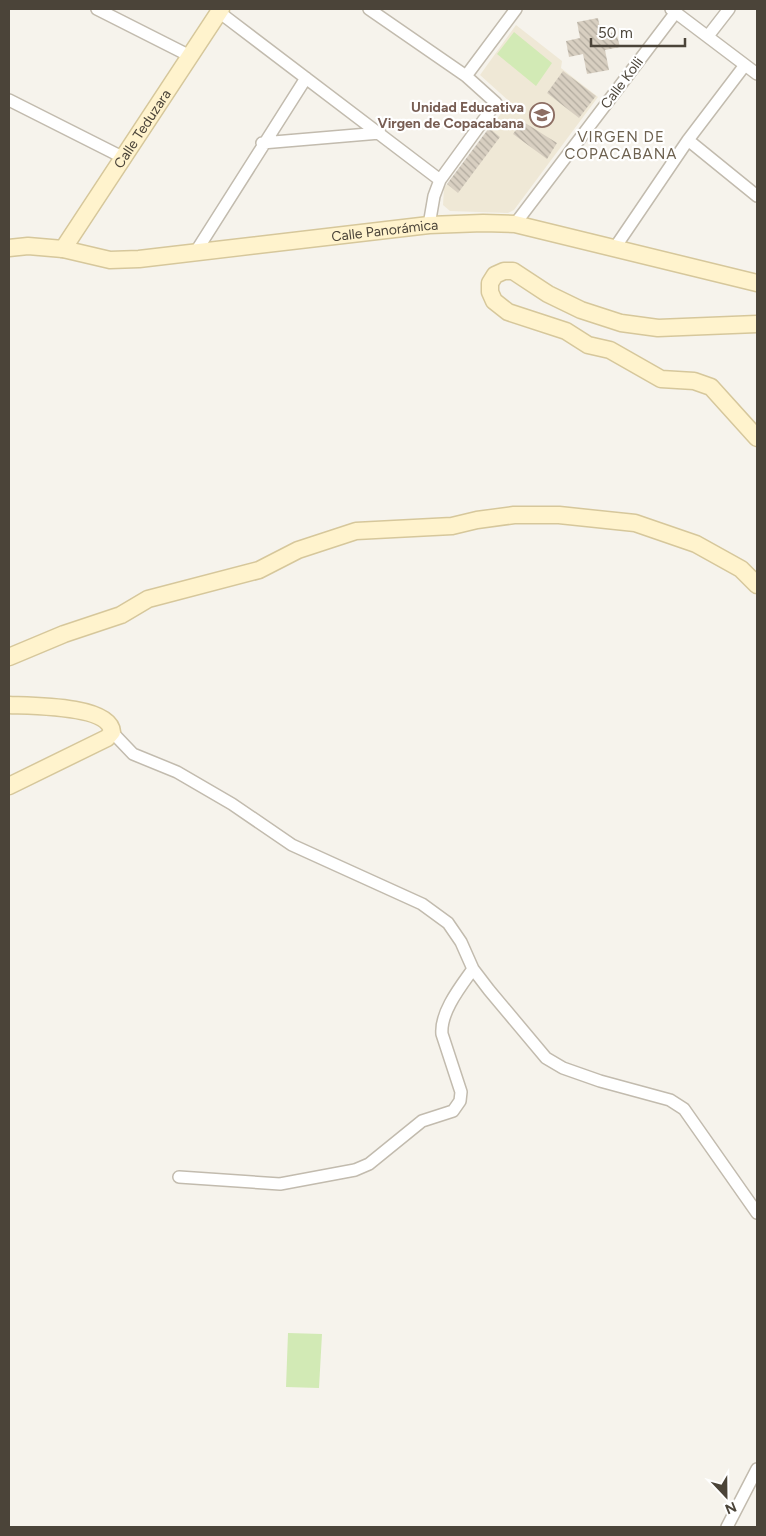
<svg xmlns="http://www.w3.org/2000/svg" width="766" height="1536" font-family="Figtree,sans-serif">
<defs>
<pattern id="building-back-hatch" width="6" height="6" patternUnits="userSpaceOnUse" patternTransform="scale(1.25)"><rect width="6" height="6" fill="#d8cfc1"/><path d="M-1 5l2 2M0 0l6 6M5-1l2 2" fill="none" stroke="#b1aa9e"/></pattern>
</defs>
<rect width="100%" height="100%" fill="#f6f3ec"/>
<path fill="#efe8d6" d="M516 25 562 61 561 68 598 97 514 210 508 213 450 211 443 205 444 188 510 102 480 75Z"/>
<path fill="#d2eab5" d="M514 32 552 63 536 86 497 54Z
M288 1333 322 1334 319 1388 286 1387Z"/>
<path fill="url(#building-back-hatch)" d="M598 18 601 34 616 32 620 47 605 50 609 70 587 74 583 54 569 57 566 41 580 38 577 22Z
M563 71 596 96 579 118 547 93Z
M522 121 557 143 547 159 513 134Z
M489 128 500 137 458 193 447 184Z"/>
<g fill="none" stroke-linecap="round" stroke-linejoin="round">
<defs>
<path id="street" d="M97 9 190 56
M369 9 466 76 496 103 440 180 434 196 429 225
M671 9 757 74
M219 12 440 180
M708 36 729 9
M466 76 516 9
M9 100 124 158
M688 140 757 196
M262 143 380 133
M515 224 676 12
M614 249 688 140 745 65
M195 253 306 78
M112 732 133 754 177 772 232 804 292 845 422 904 448 923 461 942 473 969 489 990 546 1058 563 1068 600 1081 670 1100 684 1109 757 1213
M179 1177 280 1184 355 1170 369 1164 422 1121 453 1111 460 1101 461 1092 442 1034C440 1012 461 986 473 969
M727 1527 757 1469"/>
<g id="secondary">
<path id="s1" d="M9 248 28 246 63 249 110 260 139 259 429 225 483 223 515 224 757 283"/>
<path id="s2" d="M63 249 221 9"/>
<path d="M757 324 658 328 621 323 581 310 548 294 513 271H504L495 275 490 283V292L494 301 508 312 566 331 588 345 610 350 661 379 694 381 711 387 757 438"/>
<path d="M9 657 64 634 121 615 148 599 259 570 298 550 356 531 452 526 477 520 514 515H559L635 523 696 544 741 569 757 585"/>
<path d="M9 705C30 706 110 705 112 732L107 738 9 786"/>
</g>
</defs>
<use href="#street" stroke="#c2bbae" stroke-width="14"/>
<use href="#secondary" stroke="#d6c79b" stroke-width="19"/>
<use href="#street" stroke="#fff" stroke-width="11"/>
<use href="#secondary" stroke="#fff3cd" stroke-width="16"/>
</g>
<defs>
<symbol id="school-ring" viewBox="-11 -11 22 22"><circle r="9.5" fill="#fff" stroke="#8d6e63" stroke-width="1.5"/><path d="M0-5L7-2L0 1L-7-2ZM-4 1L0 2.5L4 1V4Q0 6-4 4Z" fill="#8d6e63"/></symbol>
</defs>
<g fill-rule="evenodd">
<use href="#school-ring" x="528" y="101" width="28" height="28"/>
</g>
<g text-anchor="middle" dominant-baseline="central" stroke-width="4.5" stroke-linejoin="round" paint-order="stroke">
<g font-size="14" fill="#4b4439" stroke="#fff">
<text transform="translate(622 83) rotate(-53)">Calle Kolli</text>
<text stroke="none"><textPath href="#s2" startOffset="144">Calle Teduzara</textPath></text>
<text stroke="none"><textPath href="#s1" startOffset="379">Calle Panorámica</textPath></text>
</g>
<g font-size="14" font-weight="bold" fill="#785e54" stroke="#fff" text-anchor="end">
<text x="524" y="107">Unidad Educativa<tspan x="524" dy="16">Virgen de Copacabana</tspan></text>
</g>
<g font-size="15" letter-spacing="1" fill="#6e6250" stroke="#fff">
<text x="621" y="137">VIRGEN DE<tspan x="621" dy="17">COPACABANA</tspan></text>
</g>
</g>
<rect width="766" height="1536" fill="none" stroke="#4b4439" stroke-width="20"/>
<g transform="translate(726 1496) rotate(158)" stroke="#ffffff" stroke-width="4" paint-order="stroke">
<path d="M0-4L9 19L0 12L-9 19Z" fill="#4b4439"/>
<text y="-8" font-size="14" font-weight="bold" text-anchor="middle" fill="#4b4439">N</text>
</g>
<path d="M591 38v8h94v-8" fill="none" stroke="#4b4439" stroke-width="2.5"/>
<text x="598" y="38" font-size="15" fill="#4b4439" stroke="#ffffff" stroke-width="4" paint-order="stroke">50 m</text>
</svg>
